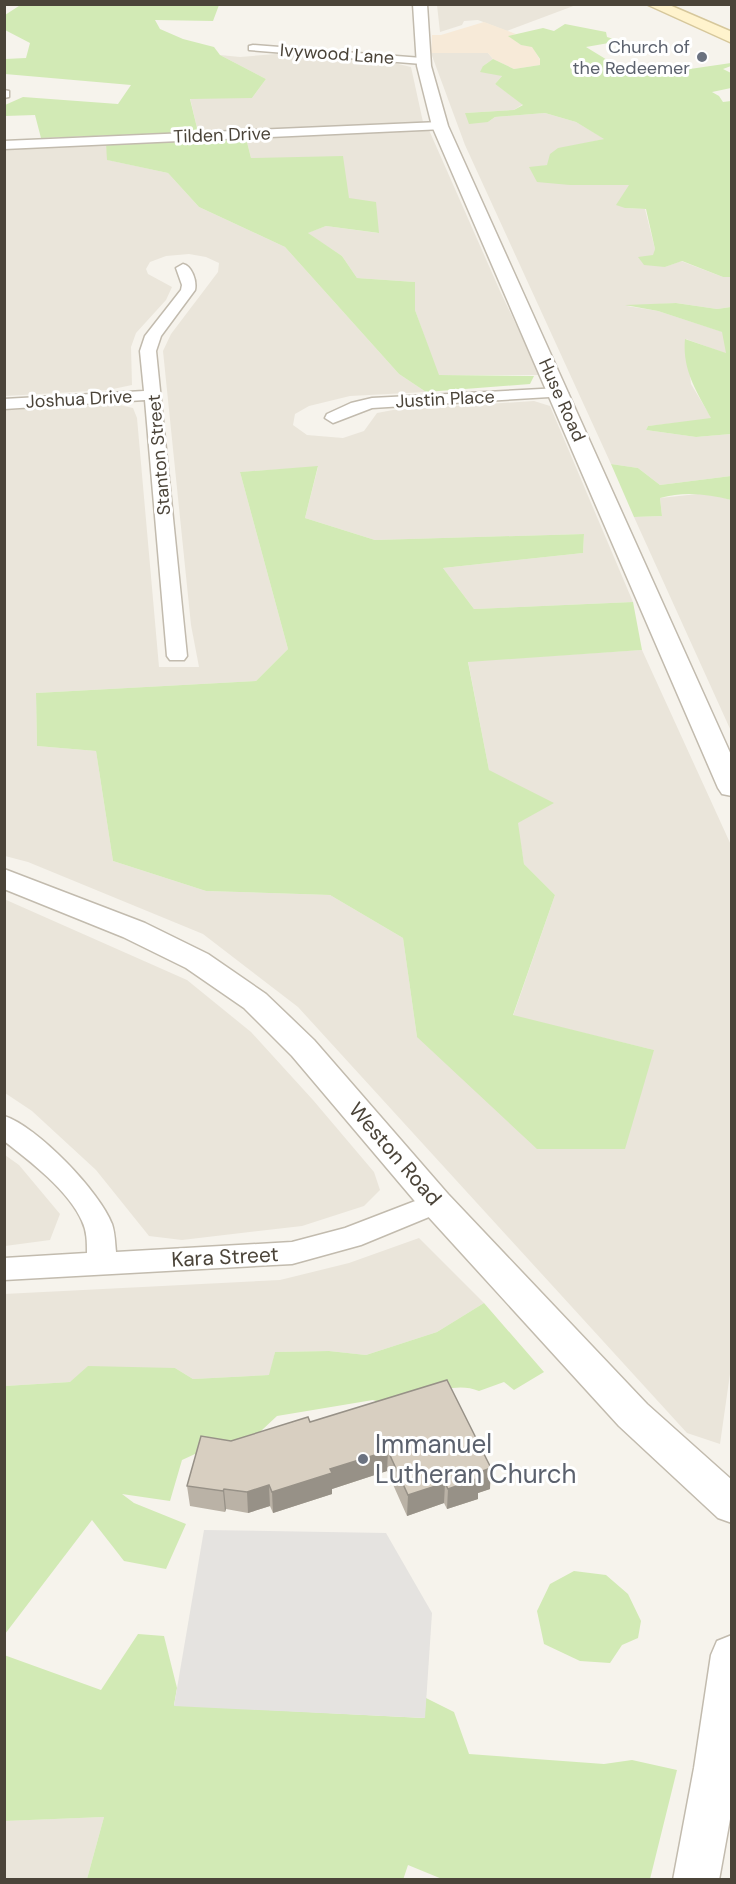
<svg xmlns="http://www.w3.org/2000/svg" width="736" height="1884" font-family="'DM Sans',sans-serif">
<rect width="100%" height="100%" fill="#f6f3ec"/>
<path fill="#eae5da" d="M437 5H576L507 31 478 20 464 21 462 25 440 32Z
M431 53H488L493 59 483 66 502 76 495 84 523 104 514 110 465 113 488 122 495 117 545 113 576 122 605 139 558 149 548 165 530 168 570 185H630L625 208 645 209 655 249 654 255 665 267 681 261 723 277H731V307L717 309 676 303 627 306 658 311 723 332 727 354 686 339 691 384 712 419 648 426 646 430 696 437 731 434V476L660 485 638 468 611 464 465 145Z
M276 54 394 63 411 67 423 122 198 132 190 98H252L266 79 220 55 240 57Z
M429 130 500 291 540 375H438L415 310V282L357 278 342 256 307 233 326 226 378 233 349 198 251 158 246 138Z
M106 144 108 160 168 173 199 207 285 247 399 374 426 392 350 396 309 406 295 414 293 425 307 435 343 438 364 431 377 413 393 410 534 401 550 406 633 602 474 609 443 568 583 553 584 534 375 540 305 518 318 467 240 472 288 649 256 681 36 693 37 746 96 751 113 861 206 891 330 895 403 938 417 1037 654 1050 513 1016 555 895 524 864 517 823 489 770 468 661 642 650 731 845 732 1360 720 1444 687 1433 298 1007 203 934 28 862 5 856V410L115 404 133 408 137 418 159 667H199L191 625 163 351 171 334 218 272 219 263 206 257 189 254 166 256 150 262 146 269 148 274 172 287 166 300 136 333 131 347 132 385 108 390 5 396V148Z
M707 493 731 500V731L634 517 662 516 660 498Z
M4 899 187 980 251 1032 313 1100 374 1172 380 1190 364 1206 302 1226 182 1240 149 1236 96 1170 32 1111 5 1093Z
M5 1155 19 1165 60 1214 50 1240 5 1246Z
M419 1238 484 1303 437 1332 366 1355 329 1351 275 1352 270 1375 193 1379 175 1368 70 1382 5 1386 4 1294 280 1280 349 1263Z
M104 1817 87 1879H5L4 1821Z"/>
<path fill="#f7ead8" d="M484 22 516 34 509 36 521 45 532 46 540 60V65L514 69 493 59 488 53H431L432 35H441Z"/>
<path fill="#d2eab5" d="M22 4 219 5 213 21 155 20 160 29 183 39 214 47 220 55 266 79 252 98 190 99 198 132 41 138 35 115 5 116V105L23 97 118 104 131 85 5 74V59L26 58 30 43 5 30V15Z
M565 24 606 32 607 37 620 41 586 47 635 77 731 63V66L723 69 731 73V88L712 92 719 96 723 102 731 101V277H723L682 261 665 267 644 265 638 257 653 255 655 249 646 209 625 208 616 205 629 185H570L537 182 529 167 547 165 550 154 558 148 604 139 576 122 545 113 495 117 488 122 469 124 465 113 514 110 523 105 495 84 502 76 480 72 483 66 493 59 514 69 540 65V59L532 47 521 45 508 36 543 28 554 31Z
M246 138 251 158 343 156 349 198 376 202 379 233 326 226 308 233 342 256 357 278 415 282V310L439 375 534 376 530 384 426 392 399 374 285 247 199 207 168 173 107 160 106 144Z
M676 303 717 309 731 307V434L696 437 646 430 648 426 711 418C697 392 682 370 685 339L726 353 722 332 658 311 625 305Z
M611 464 638 468 660 485 731 476V500C708 494 684 491 660 498L662 516 634 517Z
M318 466 305 518 375 540 584 534 583 553 443 568 474 609 633 602 642 650 468 662 489 770 554 803 518 823 524 864 555 895 513 1015 654 1050 625 1149H537L417 1037 403 938 330 895 206 891 113 861 96 751 37 746 36 693 256 681 288 649 240 472Z
M484 1303 544 1372 514 1390 504 1382 479 1391C452 1380 421 1398 396 1408L373 1400 277 1416 245 1446 216 1454H195L182 1460 170 1501 122 1494 134 1503 186 1524 166 1569 124 1561 92 1520 5 1634V1386L70 1382 88 1366 175 1368 193 1379 269 1375 275 1352 329 1351 366 1355 437 1332Z
M574 1571 606 1575 628 1594 641 1621 638 1638 622 1645 610 1663 580 1661 544 1644 537 1611 550 1584Z
M138 1634 164 1636 177 1688 174 1705 424 1718 426 1698 454 1712 469 1754 604 1764 632 1760 677 1770 650 1879H442L408 1865 403 1880 87 1879 104 1817 5 1821 4 1655 101 1690Z"/>
<path fill="#e5e3e0" d="M204 1530 386 1533 432 1613 425 1718 174 1706Z"/>
<g fill="none" stroke-linecap="round" stroke-linejoin="round">
<defs>
<path id="minor" d="M253 45 422 58 428 61 422 64 249 50V46Z
M4 90 9 91V97L4 98Z
M440 122 444 123 446 126 444 129 4 149V141Z
M183 264C192 266 197 281 195 290L161 336 156 351 187 656 184 660H170L167 656 145 400 4 409V399L144 391 140 351 145 336 181 290 182 285 176 268Z
M560 388 568 393 566 396 372 408 333 423 325 418 327 414 351 403 372 398Z
M4 1116C37 1126 100 1192 112 1224 115 1233 115 1242 116 1252L292 1242 345 1228 436 1193 446 1196 450 1203 446 1210 361 1245 292 1264 4 1280V1258L87 1253C87 1242 87 1231 82 1221 69 1191 30 1161 4 1141Z"/>
<path id="tertiary" d="M413 4H427L431 66 448 126 732 757V796L722 794 718 788 432 126 417 66Z
M4 869 145 923 208 954 266 994 314 1040 448 1194 647 1404 732 1480V1523L718 1518 619 1426 424 1212 292 1056 244 1008 186 968 123 937 4 889Z
M732 1635V1808L719 1880H673L694 1768 711 1655 717 1641Z"/>
<path id="secondary" d="M646 4H667L732 32V43Z"/>
</defs>
<use href="#minor" stroke="#c2bbae" stroke-width="3"/>
<use href="#tertiary" stroke="#c2bbae" stroke-width="3"/>
<use href="#secondary" stroke="#d6c79b" stroke-width="3"/>
<use href="#minor" fill="#fff" fill-rule="evenodd"/>
<use href="#tertiary" fill="#fff" fill-rule="evenodd"/>
<use href="#secondary" fill="#fff3cd" fill-rule="evenodd"/>
</g>
<path fill="#bab2a6" d="M310 1422 490 1489 478 1493V1499L447 1509 444 1503 407 1516 387 1471 332 1489V1494L273 1513 270 1506 248 1513 226 1509 225 1512 190 1506 187 1486 231 1441Z"/>
<path fill="#979187" d="M388 1451 387 1471 332 1489V1494L273 1513 272 1492 330 1469Z
M491 1468 490 1489 478 1493V1499L447 1509 448 1489 477 1473Z
M445 1483 444 1503 407 1516 408 1495Z
M269 1485 270 1506 248 1513 247 1492Z
M224 1489 226 1509 225 1512 223 1491Z"/>
<path fill="#d8cfc1" stroke="#979187" stroke-width="1.5" d="M447 1380 491 1468 477 1473 479 1478 448 1489 445 1483 408 1495 388 1451 330 1469 332 1473 272 1492 269 1485 247 1492 224 1489 223 1491 187 1486 201 1436 231 1441 308 1417 310 1422Z"/>
<g fill="#6b7280" stroke="#fff" stroke-width="2">
<circle cx="702" cy="57" r="6"/>
<circle cx="363" cy="1459" r="6"/>
</g>
<g text-anchor="middle" dominant-baseline="central" stroke-width="6" stroke-linejoin="round" paint-order="stroke">
<g font-size="18" fill="#5b616d" stroke="#fff" text-anchor="end">
<text x="690" y="47">Church of<tspan x="690" dy="21">the Redeemer</tspan></text>
</g>
<g font-size="18" fill="#4b4439" stroke="#fff">
<text transform="translate(337 54) rotate(4)">Ivywood Lane</text>
<text transform="translate(222 135) rotate(-2)">Tilden Drive</text>
<text transform="translate(79 399) rotate(-3)">Joshua Drive</text>
<text transform="translate(445 399) rotate(-3)">Justin Place</text>
<text transform="translate(562 400) rotate(66)">Huse Road</text>
<text transform="translate(159 455) rotate(-95)">Stanton Street</text>
</g>
<g font-size="21" fill="#4b4439" stroke="#fff">
<text transform="translate(395 1154) rotate(49)">Weston Road</text>
<text transform="translate(225 1257) rotate(-3)">Kara Street</text>
</g>
<g font-size="26" fill="#5b616d" stroke="#fff" text-anchor="start">
<text x="375" y="1444">Immanuel<tspan x="375" dy="30">Lutheran Church</tspan></text>
</g>
</g>
<rect width="736" height="1884" fill="none" stroke="#4b4439" stroke-width="12"/>
</svg>
